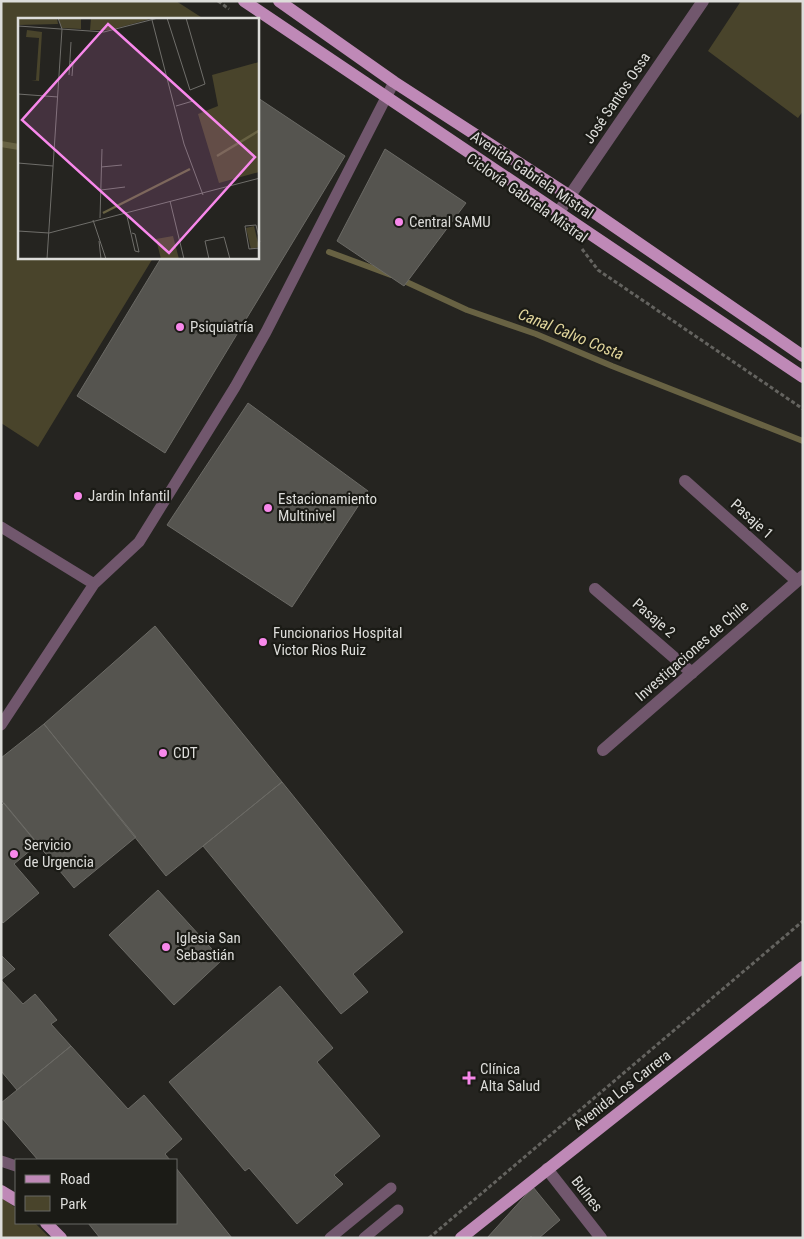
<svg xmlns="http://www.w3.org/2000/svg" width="804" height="1239" font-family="'Roboto Condensed',sans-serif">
<rect width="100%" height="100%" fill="#252420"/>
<path fill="#49442b" d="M1 1H176L204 19H19V258H153L38 447 1 423Z
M741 1H803V111L798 118 708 51Z
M1 1197 16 1208V1223H35L50 1238H1Z"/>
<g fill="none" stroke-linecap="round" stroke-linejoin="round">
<path stroke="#686243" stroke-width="6" d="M1 144 19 147
M329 252 391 275
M400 279 467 310 536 334 612 366 803 441"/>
</g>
<path fill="#55544f" stroke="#6b6a65" d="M258 98 345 156 165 453 77 396 161 258H258Z
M385 149 466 203 404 286 337 241Z
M248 403 368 491 292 607 167 525Z
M155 626 282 782 166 876 44 724Z
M44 724 136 837 74 888 1 800V758Z
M282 782 403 932 353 974 368 992 341 1014 203 846Z
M4 803 38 844 14 864 39 893 3 923 1 920V806Z
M158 890 222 960 174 1005 109 935Z
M1 955 15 969 1 980Z
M1 980 23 1004 35 994 57 1020 51 1024 71 1046 17 1090 1 1071Z
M280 986 333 1048 317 1062 380 1136 334 1175 343 1184 297 1224 249 1168 245 1171 169 1082Z
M71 1046 128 1109 144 1095 182 1139 165 1154 170 1160H38L1 1117V1103Z
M176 1168 232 1238H100L88 1223H176Z
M533 1187 560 1220 539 1238H532L531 1236 530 1238H487Z"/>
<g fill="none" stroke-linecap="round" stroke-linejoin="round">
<path stroke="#64635f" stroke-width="3" stroke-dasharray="4 2.5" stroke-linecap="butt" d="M218 1 229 9
M582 249 598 270 803 409
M429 1238 803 921"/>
<path stroke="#71576d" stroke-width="11" d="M1 527 94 584
M1 725 94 584 139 542 235 387 266 332 394 82
M1 1161 16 1166
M330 1238 391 1188
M364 1238 398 1210"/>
<path stroke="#71576d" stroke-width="12" d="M685 481 797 581
M595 589 692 673
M603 750 803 576
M547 1169 601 1238"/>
<path stroke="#71576d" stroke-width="12" d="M558 213 703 1"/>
<path stroke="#bf89b7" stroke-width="12" d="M244 1 803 377
M279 1 394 82 570 196 803 356
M1 1191 16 1200
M46 1223 61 1238
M461 1238 803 967"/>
</g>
<g fill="#f888eb" stroke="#1b1b16" stroke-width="2">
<circle cx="399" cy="222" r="5"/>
<circle cx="180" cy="327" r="5"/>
<circle cx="78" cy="496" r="5"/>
<circle cx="268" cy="508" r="5"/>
<circle cx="263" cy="642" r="5"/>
<circle cx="163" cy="753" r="5"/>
<circle cx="14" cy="854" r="5"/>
<circle cx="166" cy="947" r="5"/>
<path d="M466.5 1070.5h5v5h5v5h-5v5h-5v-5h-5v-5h5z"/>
</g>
<g text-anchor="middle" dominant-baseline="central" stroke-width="4.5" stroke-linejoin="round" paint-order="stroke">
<g font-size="15" fill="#ddddda" stroke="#1b1b16">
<text transform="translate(617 98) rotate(-56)">José Santos Ossa</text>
<text transform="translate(532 175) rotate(34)">Avenida Gabriela Mistral</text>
<text transform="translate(527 198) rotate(35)">Ciclovía Gabriela Mistral</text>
<text transform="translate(752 519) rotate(42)">Pasaje 1</text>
<text transform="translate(654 618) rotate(41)">Pasaje 2</text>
<text transform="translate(692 651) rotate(-41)">Investigaciones de Chile</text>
<text transform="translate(622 1090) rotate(-38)">Avenida Los Carrera</text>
<text transform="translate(587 1194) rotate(52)">Bulnes</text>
</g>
<g font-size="15" fill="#ddddda" stroke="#1b1b16" text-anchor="start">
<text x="409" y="222">Central SAMU</text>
<text x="190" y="327">Psiquiatría</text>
<text x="88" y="496">Jardin Infantil</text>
<text x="278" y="499">Estacionamiento<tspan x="278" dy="17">Multinivel</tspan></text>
<text x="273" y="633">Funcionarios Hospital<tspan x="273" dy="17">Victor Rios Ruiz</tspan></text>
<text x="173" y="753">CDT</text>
<text x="24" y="845">Servicio<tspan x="24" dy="17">de Urgencia</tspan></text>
<text x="176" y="938">Iglesia San<tspan x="176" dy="17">Sebastián</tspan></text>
<text x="480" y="1069">Clínica<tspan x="480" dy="17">Alta Salud</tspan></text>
</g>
<g font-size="16" font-style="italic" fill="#e2d69c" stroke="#1b1b16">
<text transform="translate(571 334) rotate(22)">Canal Calvo Costa</text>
</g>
</g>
<g transform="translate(18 18)">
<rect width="241" height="241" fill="#252420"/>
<path d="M0 0H39L40 6 0 7ZM40 0H63V11L44 10ZM73 0H136L92 12H72ZM9 12 24 14 21 63 13 62H18L21 20 8 19ZM241 44V154L201 165 180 96 200 88 194 57ZM236 208 241 229 233 231 228 210ZM155 218 161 241H143L138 221Z" fill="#49442b"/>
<path fill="none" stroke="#686243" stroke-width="2.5" d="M199 138 242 112M85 195 172 151"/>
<path fill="none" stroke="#6f6e6a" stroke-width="1" d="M149 0 172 72 187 66 168 0M134 2 166 126 185 177M0 8 86 14 140 0M52 43 55 45 54 58M51 57 53 24M0 76 40 79M158 88 175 83M0 145 35 148M83 149 104 147M83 172 107 169M152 183 166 241M108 194 117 233 121 234 117 216 114 215M82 200 84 131M75 202 88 241M0 213 31 215 242 160M81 223 83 241M242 224 238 207 227 208 231 231 242 230M29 241 44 11 40 0M191 241 187 223 206 219 212 241"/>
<path fill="#f888eb" fill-opacity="0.15" stroke="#f888eb" stroke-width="2.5" d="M90 6 237 139 151 235 4 102Z"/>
<rect width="241" height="241" fill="none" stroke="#ddddda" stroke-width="2.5"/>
</g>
<rect width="804" height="1239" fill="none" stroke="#ddddda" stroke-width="5"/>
<rect x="15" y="1159" width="162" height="65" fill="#1b1b16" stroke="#696964"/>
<rect x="25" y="1175" width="25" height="8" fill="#bf89b7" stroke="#696964"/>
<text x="60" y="1184" font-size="15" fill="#ddddda">Road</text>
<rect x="25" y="1196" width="25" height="15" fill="#49442b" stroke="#696964"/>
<text x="60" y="1209" font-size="15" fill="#ddddda">Park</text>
</svg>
